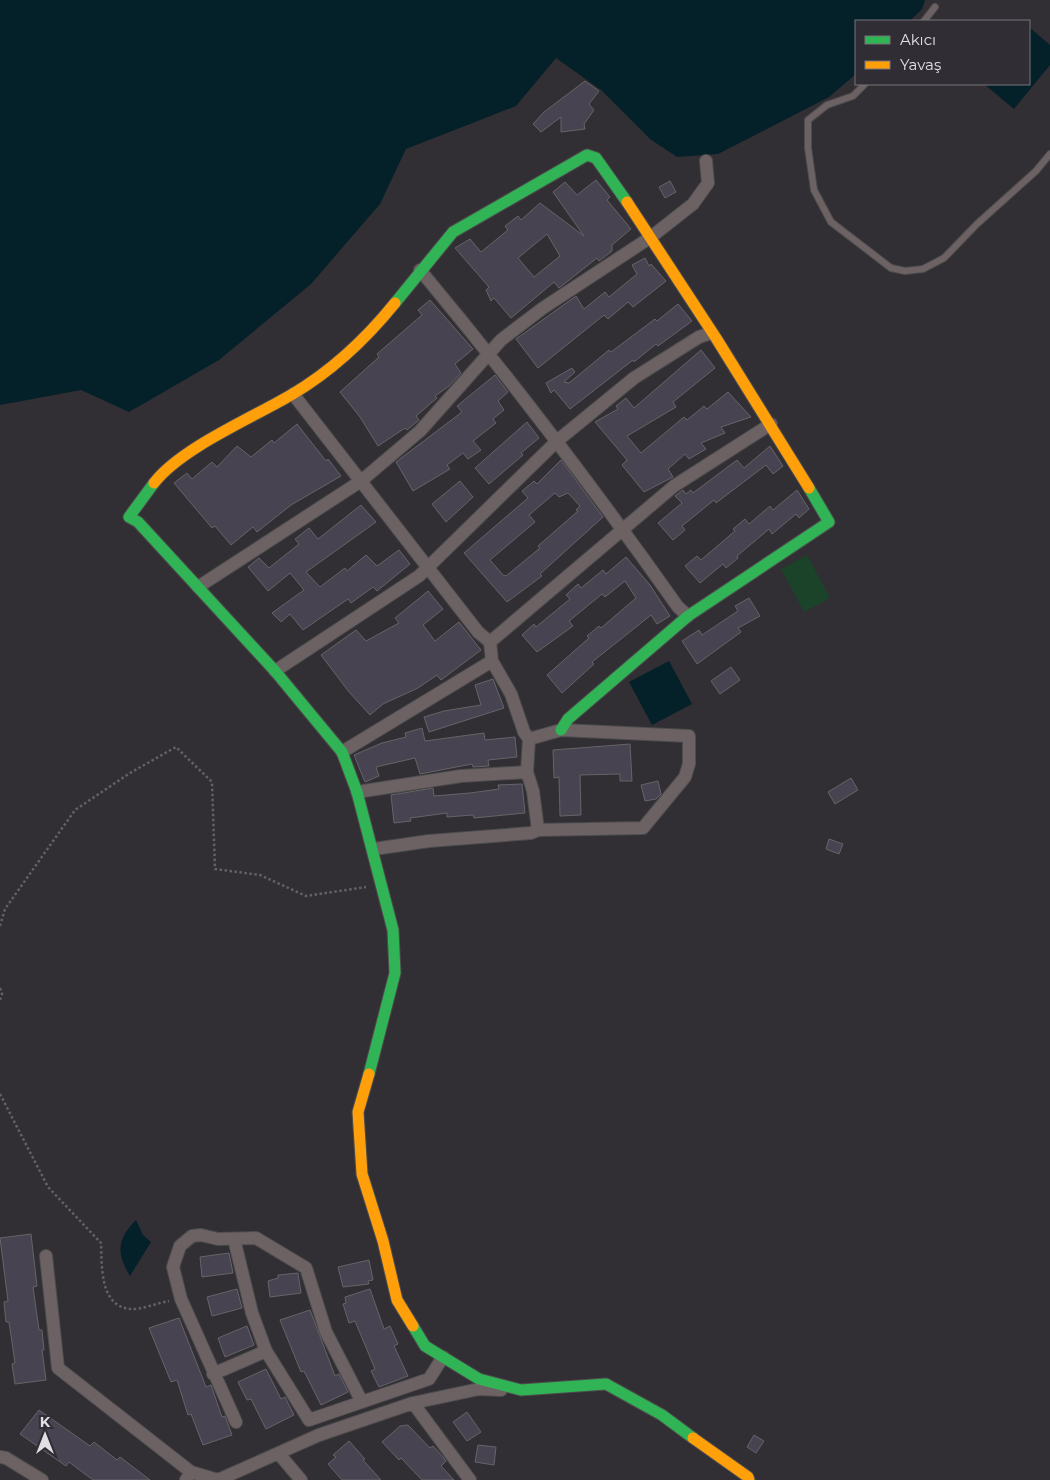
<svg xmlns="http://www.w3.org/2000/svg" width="1050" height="1480" font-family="Montserrat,sans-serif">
<rect width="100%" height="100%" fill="#312f33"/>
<path fill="#1a4329" d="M807 555 830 598 804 612 781 569Z"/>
<path fill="#042029" d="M0 0H925L922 9 910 21H856V74L829 97 718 154 677 157 650 139 601 90 556 58 516 106 406 149 380 204 311 284 219 360 129 412 81 390 0 405Z
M1029 27 1050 45V65L1014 109 984 84H1029Z
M669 661 692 704 652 725 629 682Z
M136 1220 143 1235 151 1242 130 1276C116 1253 117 1239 136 1220Z"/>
<path fill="#484350" stroke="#666468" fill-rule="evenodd" d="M585 81 599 91 589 104 594 110 584 124 585 129 561 132V117L541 132 533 124 544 112Z
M596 180 610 197 607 200 631 229 612 245V251L599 261 597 258 559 288 554 282 511 318 494 298 491 301 486 290 489 287 455 248 470 239 481 252 508 230 505 226 518 216 521 220 540 203 584 236 553 192 565 182 577 195ZM547 234 560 256 534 277 518 258Z
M670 181 676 192 665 198 659 187Z
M645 258 649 266 651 264 666 281 633 307 628 302 608 319 604 315 538 368 516 339 576 296 584 309 605 292 609 297 637 274 632 265Z
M430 300 473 349 455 364 461 373 449 386 435 396 437 398 416 416 419 420 407 430 405 428 378 446 360 417 340 392 379 357 377 354 422 315 418 310Z
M678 304 692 321 658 346 656 344 634 362 633 360 570 409 554 390 551 393 546 383 572 368 575 372 564 382 569 383 609 350 611 352 655 319 657 321Z
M701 350 715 368 673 402 676 407 627 436 641 453 684 417 687 420 704 406 707 409 728 392 751 417 721 427 725 433 701 443 706 449 689 459 685 454 668 469 673 477 644 492 622 465 627 460 595 422 618 409 616 406 626 398 634 408Z
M495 375 508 392 498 401 504 410 493 419 496 423 473 441 481 450 468 459 463 453 447 465 450 469 413 491 396 462 462 412 457 406Z
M527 422 539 438 521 453 523 455 489 484 475 468Z
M297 424 326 461 328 459 341 476 291 505 257 532 253 527 231 545 215 526 212 528 174 483 187 473 192 479 212 462 217 467 237 446 251 457 272 440 274 443Z
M770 446 783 466 773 474 766 465 716 503 714 500 682 526 685 530 673 540 658 523 682 503 675 496 683 490 686 494 691 490 693 493 737 460 744 468Z
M561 460 603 517 540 574 542 576 507 602 464 553 528 498 522 491 534 481 537 484ZM555 493 559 497 568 493 580 506 576 510 578 511 538 546 540 548 506 576 503 575 490 560 535 522 529 515Z
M460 481 473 497 446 522 432 504Z
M797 490 809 509 799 518 796 514 772 534 769 529 737 556 738 558 726 568 723 564 700 583 685 566 697 556 701 560 735 531 733 529 745 519 749 524 770 506 773 510Z
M361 505 376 522 306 572 320 587 345 568 347 571 366 555 377 566 399 550 410 564 377 591 373 587 351 603 348 599 303 630 290 614 281 622 272 613 304 590 290 573 268 591 248 567 259 558 269 568 299 544 295 539 309 528 318 539Z
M626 557 650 585 670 616 657 624 651 615 592 662 594 664 562 693 547 675 589 638 587 636 599 626 601 628 636 598 625 581 605 597 602 594 569 621 573 626 537 652 522 635 534 624 536 627 570 599 566 595 578 584 581 588 603 570 606 574Z
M428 591 443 609 423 625 435 641 459 622 481 650 441 680 437 675 418 688 383 704 370 715 349 692 321 655 356 630 366 641 399 623 395 618Z
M749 598 760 616 738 628 741 632 697 664 682 641 699 630 702 635 738 611 735 606Z
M731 667 740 680 720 694 711 681Z
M493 679 504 708 429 732 424 717 444 711 481 705 475 685Z
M422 728 425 741 484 733 485 740 515 737 517 757 488 760 489 766 473 767 472 764 420 774 415 758 376 767 379 776 365 782 354 755 382 743 406 737 405 733Z
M630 744 632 781H620V774L580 775 581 815 560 816 559 777 554 778 553 750Z
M851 778 858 790 835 804 828 792Z
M658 781 661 794 656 799 645 801 641 785Z
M522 784 525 813 474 818 473 815 447 817V813L410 818 411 821 394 823 391 795 433 788 434 796 470 793 499 789 498 785Z
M829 839 843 844 839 854 826 849Z
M31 1234 37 1286 33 1287 39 1330H42L44 1350H42L46 1380 15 1384 12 1364 15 1363 9 1322H6L4 1302 8 1301 0 1238Z
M229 1253 233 1273 202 1277 200 1257Z
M369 1260 373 1280 368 1281 369 1284 343 1287 338 1267Z
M298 1273 301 1293 270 1297 268 1281 278 1278V1275Z
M237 1289 242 1308 212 1316 207 1297Z
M370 1289 384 1329 390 1326 398 1344 394 1346 408 1376 379 1387 371 1371 375 1369 355 1321 349 1323 343 1304 346 1303 345 1297Z
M310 1310 335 1376 339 1374 348 1392 321 1405 304 1371 301 1372 280 1320Z
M179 1318 206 1387 211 1385 222 1417 225 1416 232 1435 203 1445 191 1414 188 1415 177 1380 171 1382 149 1328Z
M247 1326 254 1345 225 1357 218 1338Z
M266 1369 281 1399 285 1397 294 1415 266 1429 251 1399 247 1400 238 1382Z
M39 1410 90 1446 94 1442 117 1460 120 1457 150 1480H93L69 1462 66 1466 20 1434Z
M467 1412 481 1432 467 1441 453 1422Z
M408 1425 430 1448 433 1446 444 1458 446 1461 441 1466 454 1480H422L401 1458 399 1460 382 1442 400 1426Z
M754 1435 764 1441 756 1453 747 1447Z
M349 1441 365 1459 363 1460 381 1480H342L328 1464 336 1457 333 1455Z
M478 1445 496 1447 494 1465 475 1462Z"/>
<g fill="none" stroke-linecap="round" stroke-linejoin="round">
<defs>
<path id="lane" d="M924 21 935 7
M865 84 853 96 827 105 808 120V148L814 190 831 222 891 268 905 271 923 269 944 258 977 224 1036 171 1050 154"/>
<path id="street" d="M420 270C511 379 596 491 678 607L688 616
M293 394 478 632 490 642 492 661 511 694 524 732 529 739 527 772 533 791 538 830
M198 587 361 481 420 431 501 340 543 308 651 237 693 204 708 183 706 161
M490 642 674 486 771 424
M275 671 419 576 557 441 634 378 699 337 711 333
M342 752 492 661
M357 792 461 776 527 772
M374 849 429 841 531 833 538 830 643 828 685 777 689 764V736L561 730 529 739
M234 1239 252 1313 266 1351 309 1420 429 1379 443 1357
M46 1256 58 1368 191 1472
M213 1374 266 1351
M413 1403 470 1480
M236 1422 181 1299 173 1267 180 1246 192 1236 201 1235 218 1239 256 1238 306 1268 326 1332 362 1402
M279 1454 301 1480
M0 1457 6 1458 42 1480
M186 1480 191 1472 218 1480 319 1435 413 1403 479 1389 501 1390"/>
<path id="fast" d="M395 303 453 232 587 155 596 158 627 202
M154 483 129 517 138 522 275 671 342 752 357 792 393 930 395 973 369 1074
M561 730 568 719 688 616 829 522 809 488
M413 1326 425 1346 479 1379 521 1390 606 1384 662 1415 693 1438"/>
<path id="slow" d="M627 202 716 338 809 488
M154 483C181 448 252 418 291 395 332 371 365 340 395 303
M369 1074 358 1112 362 1174 383 1241 397 1300 413 1326
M693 1438 748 1477 749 1480"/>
</defs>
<use href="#lane" stroke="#4d4c4e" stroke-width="8"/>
<use href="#street" stroke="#4d4c4e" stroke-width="14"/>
<use href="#fast" stroke="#4d4c4e" stroke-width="13"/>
<use href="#slow" stroke="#4d4c4e" stroke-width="13"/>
<path stroke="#676063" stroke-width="2.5" stroke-dasharray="2.5 2.5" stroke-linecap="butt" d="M0 926 5 909 75 810 130 773 176 747 212 782 215 869 260 875 306 896 366 887
M0 988 2 994 0 1000
M0 1094 48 1187 101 1243C102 1264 99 1306 130 1309 141 1310 157 1303 169 1301"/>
<use href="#lane" stroke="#6d6263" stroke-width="6"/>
<use href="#street" stroke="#6d6263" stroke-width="12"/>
<use href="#fast" stroke="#30b455" stroke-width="11"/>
<use href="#slow" stroke="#ff9f0a" stroke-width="11"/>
</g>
<rect x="855" y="20" width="175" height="65" fill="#302e34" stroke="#76757a"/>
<rect x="865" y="36" width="25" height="8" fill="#30b455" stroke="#76757a"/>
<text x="900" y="45" font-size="15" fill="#e0dfe3">Akıcı</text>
<rect x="865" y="61" width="25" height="8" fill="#ff9f0a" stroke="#76757a"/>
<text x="900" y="70" font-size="15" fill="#e0dfe3">Yavaş</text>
<g transform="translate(45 1435)" stroke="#302e34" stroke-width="4" paint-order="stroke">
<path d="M0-4L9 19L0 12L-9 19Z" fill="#e0dfe3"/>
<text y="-8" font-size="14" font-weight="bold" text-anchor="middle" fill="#e0dfe3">K</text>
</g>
</svg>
